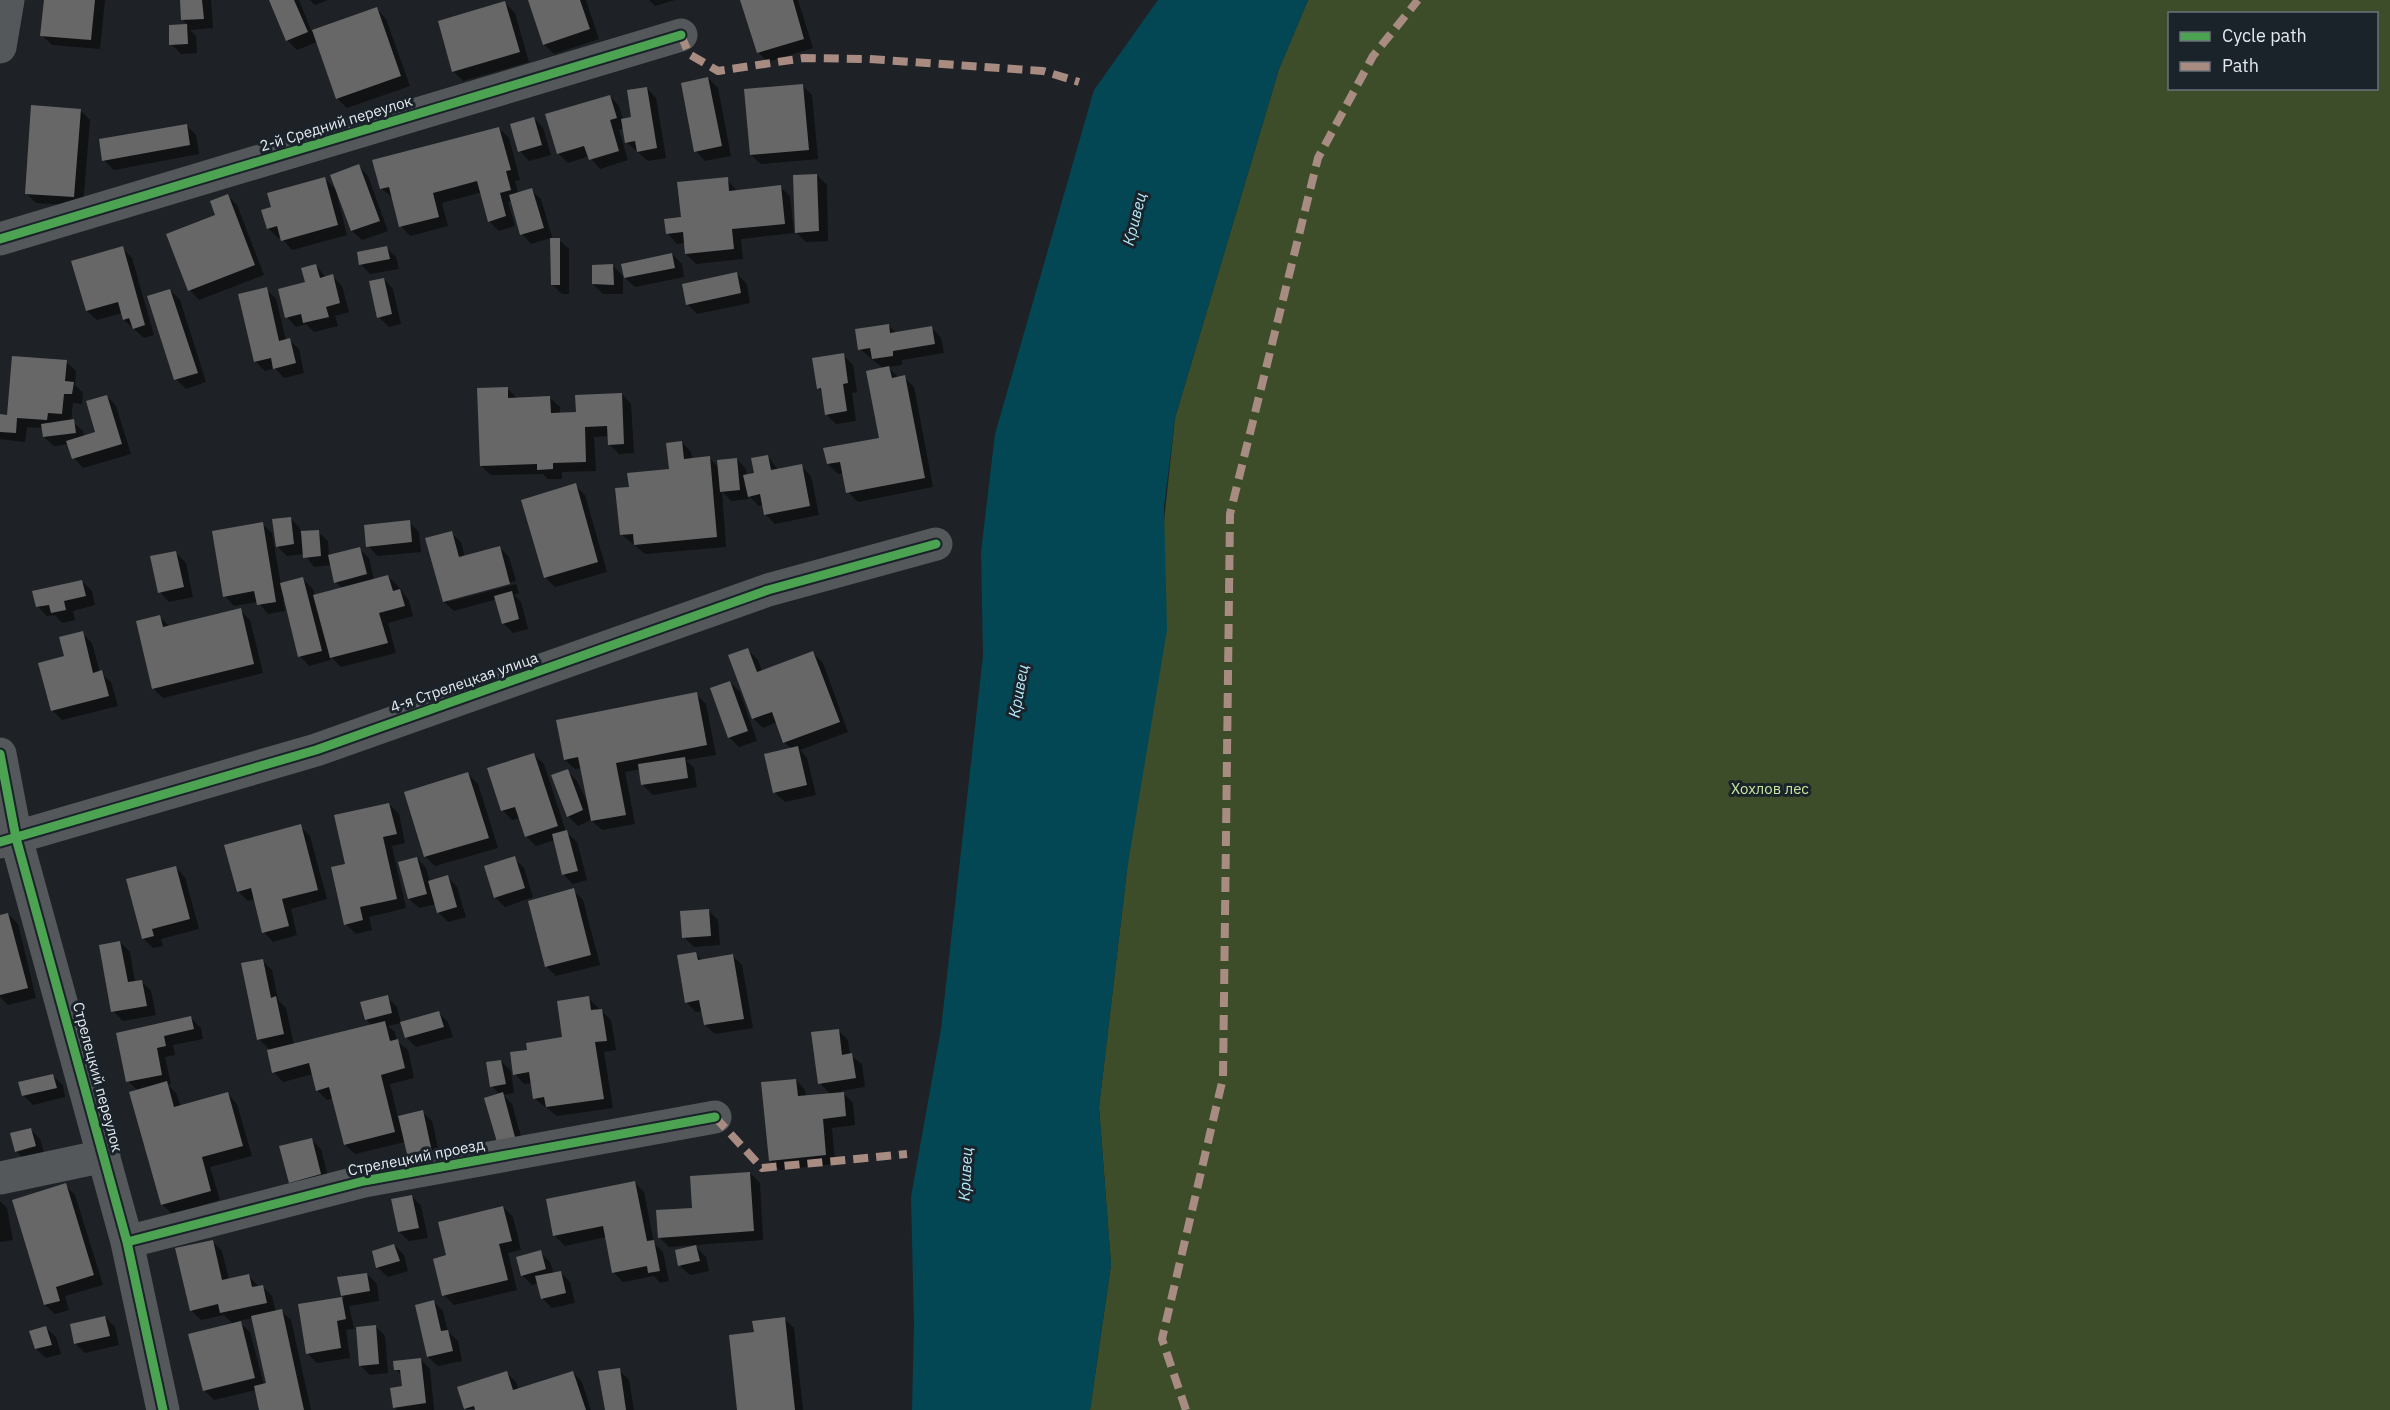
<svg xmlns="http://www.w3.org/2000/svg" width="2390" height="1410" font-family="'IBM Plex Sans',sans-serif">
<rect width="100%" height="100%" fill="#1e2226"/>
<path fill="#3d4d29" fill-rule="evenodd" d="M1308 0H2390V1410H1090L1111 1265 1099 1107 1127 870 1175 418 1279 69ZM2170 14H2376V88H2170Z"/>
<path fill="#034755" d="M1158 0H1308L1279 69 1175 418 1164 507 1167 630 1127 870 1099 1107 1111 1265 1090 1410H912L914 1324 911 1197 941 1029 983 656 981 552 995 434 1094 90Z"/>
<path fill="#0007" fill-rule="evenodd" d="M45 0H105L100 49 52 45 42 35Z
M182 0H211L213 28 190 30 196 36 197 53 181 54 171 44 170 27 189 26 183 20Z
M271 0H299L312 32 377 9 386 19 410 86 347 108 337 98 317 42 297 50 287 40Z
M310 0H328L315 5Z
M529 0H586L599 39 554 54 544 44Z
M649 0H675L655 6Z
M742 0H798L813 48 768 62 758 52Z
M505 3 515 13 529 62 463 81 453 71Z
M708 78 718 88 731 156 705 161 696 151Z
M802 85 812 95 818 159 761 164 751 155Z
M647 88 656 98 666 158 648 161 626 142 624 128 619 130 628 160 600 169 589 156 568 163 558 153 610 96 619 106 623 120 633 119Z
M80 110 90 120 83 206 36 203 26 193Z
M534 118 543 128 551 155 529 161 520 151Z
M186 125 196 135 199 154 114 170 104 160Z
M499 128 509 138 520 180 515 181 518 193 531 190 541 199 553 240H559L569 249V294H562L552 284 551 238 531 244 522 234 512 201 508 202 515 226 499 231 489 221 482 192 442 203 448 226 410 236 401 226 393 198 382 189 374 161Z
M359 166 368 176 388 231 362 240 352 231 339 194 337 195 347 235 292 250 281 237 278 238 268 228 273 208 325 179 338 191Z
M817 175 827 185 828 241 806 242 795 231Z
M727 179 737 191 780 187 790 196 794 233 741 239 743 259 696 264 686 254 685 243 677 244 668 234Z
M227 195 237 205 264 275 199 300 190 290 217 216Z
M386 247 396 257 399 269 370 274 361 264Z
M122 248 132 258 154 335 144 338 124 320 122 313 97 320 87 311Z
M672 254 682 264 684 277 635 287 625 278Z
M316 265 326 278 332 276 342 286 349 312 335 316 338 326 314 332 306 324 296 327 287 317Z
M613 266 623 276V294H603L593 284Z
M737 274 747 284 750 303 697 314 687 304Z
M384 279 393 289 401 324 389 327 379 317Z
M266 289 276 299 286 340H289L299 349 304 373 284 378 275 368 265 371 255 361Z
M170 290 180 300 206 382 186 389 176 379Z
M888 325 897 334 932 328 941 338 944 353 902 360V365L888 367 899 378 904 377 914 387 933 487 858 502 848 492 844 473 838 474 828 464 881 439 884 369 860 349Z
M843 355 853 365 857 392 852 393 856 421 836 424 826 414 824 394 818 388Z
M66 362 76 371 75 385 83 393 82 404 73 403 71 421 83 431 84 437 97 433 107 396 116 406 131 454 83 468 74 458 69 444 54 446 44 437 43 428 27 427 25 442 0 439V416L8 417Z
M507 388 518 399 550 398 560 407V414H578L622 394 631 404 634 453 619 454 609 444V436L594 437 596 471 562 472V479H548L543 474 491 475 481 466Z
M682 442 691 452 692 459 710 458 719 468 737 459 746 469 747 476 756 475 768 456 778 470 801 466 811 476 819 515 775 524 765 514 763 505 759 506 749 496V499L731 501 722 491 726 547 645 554 621 534 630 488 670 470Z
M575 485 585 495 607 572 555 587 545 577Z
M290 518 300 528V533L318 532 328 541 329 556 359 549 369 558 374 580 388 576 398 586 409 601 413 616 388 623 396 653 341 667 329 655 331 660 309 666 300 656 286 600H283L285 611 268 614 258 602 234 606 225 596 262 524 272 533 281 585 303 579 313 589 315 597 343 589 336 582 332 565 314 567 304 554 287 556 277 546Z
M409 522 419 532 421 552 378 556 368 546Z
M451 533 461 542 465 557 499 547 509 557 516 581 448 599V602L516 584 519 593 514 595 521 602 528 629 513 633 503 623 497 599 454 611 444 602Z
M176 553 186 563 193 597 169 602 160 592Z
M82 581 92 591 95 605 73 611 75 620 62 623 55 615 47 616 37 606Z
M240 610 250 620 263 673 163 698 153 688 159 616 170 627Z
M82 633 92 643 100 673 111 682 118 706 62 720 52 710 66 657Z
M748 650 758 660 762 671 813 653 823 663 848 732 800 750 807 758 816 795 785 802 775 793 792 749 784 742 777 722 763 728 753 718Z
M730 682 740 692 757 741 739 747 729 737Z
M696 694 706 704 716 755 686 760 694 768 697 787 653 795 643 785 641 769 625 772 635 824 602 830 591 820 578 826 568 816V771L577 781 590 808 582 768 575 769 565 760Z
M534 755 544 764 566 832 577 842 587 880 573 884 563 874 555 840 536 846 526 836 520 818 512 820 502 810Z
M468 774 478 784 498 848 435 866 426 857 406 793Z
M389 804 399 814 405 843 392 846 406 908 369 917 372 930 356 934 346 924 347 865Z
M300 826 310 836 327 899 291 909 297 935 273 942 264 932 255 899 248 901 238 891Z
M417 858 426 868 430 882 448 877 457 887 466 917 448 922 438 912 436 904 419 908 409 899Z
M514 858 524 868 533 897 505 907 495 897Z
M175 867 185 877 199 929 161 939 163 946 153 948 143 938Z
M573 890 583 900 600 965 556 976 547 967 530 902Z
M708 910 718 920 720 945 694 947 684 937Z
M8 914 18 924 36 998 8 1005 0 997V916Z
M120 942 130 952 135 982 141 981 151 991 156 1015 123 1021 113 1011Z
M695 953 703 961 732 955 742 965 753 1028 715 1034 705 1025 703 1011 696 1012 686 1002Z
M262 960 272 970 278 1000 286 1008 294 1045 372 1026 366 1019 387 997 397 1007 401 1023 388 1026 395 1032 397 1041 408 1050 414 1078 390 1084 398 1118 422 1112 432 1121 441 1161 405 1142 355 1154 345 1145 333 1098 327 1100 317 1090 313 1074 283 1082 274 1072 271 1051 259 1039Z
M588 998 611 1020 616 1050 604 1052 613 1108 557 1116 534 1098 532 1083 524 1084 515 1074 564 1039Z
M438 1012 448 1022 453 1037 416 1047 406 1037Z
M191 1018 201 1028 203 1039 173 1045 175 1055 165 1057 171 1084 168 1085 176 1093 181 1107 228 1094 237 1104 252 1156 210 1167 220 1200 172 1214 162 1204 138 1091 128 1081 118 1034Z
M838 1030 848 1040 850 1055 862 1064 865 1087 841 1091 853 1103 855 1125 832 1128 835 1164 780 1170 770 1160 796 1080 805 1090 806 1097 831 1095 820 1083Z
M501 1061 511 1071 514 1093 503 1095 512 1104 524 1147 508 1151 500 1095 492 1086Z
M53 1076 63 1085 65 1097 33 1105 23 1095Z
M30 1129 40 1139 45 1156 26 1161 16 1151Z
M312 1140 321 1149 330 1184 300 1192 290 1182Z
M750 1173 760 1183 763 1240 669 1247 659 1237 694 1209Z
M634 1182 644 1192 654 1243 663 1252 669 1281 660 1283 654 1276 623 1282 614 1273 606 1237 565 1246 555 1236 547 1200Z
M65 1185 75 1195 103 1285 65 1296 69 1310 55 1314 45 1305Z
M412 1196 421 1206 428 1238 409 1241 399 1232Z
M0 1201 7 1208 13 1240 0 1242Z
M503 1207 513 1217 521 1250 508 1253 517 1290 454 1305 444 1295 448 1256Z
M212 1241 222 1251 229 1280 248 1275 259 1287 262 1286 272 1296 276 1312 281 1311 291 1320 311 1410H261L256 1390 214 1400 204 1390 233 1324 224 1315 201 1320 191 1310ZM253 1318 268 1384 264 1385 250 1332 238 1321Z
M394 1245 404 1255 408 1271 388 1277 378 1268 373 1252Z
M696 1247 706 1257 709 1271 690 1275 680 1266Z
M540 1252 550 1262 554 1274 560 1272 570 1282 575 1303 552 1308 542 1298 538 1283 532 1285 522 1275Z
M367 1274 377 1284 379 1301 349 1306 354 1328H357L346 1330 350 1358 317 1363 307 1353 300 1305 345 1298 342 1295Z
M433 1301 443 1311 448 1332 458 1341 462 1361 438 1366 428 1357Z
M105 1317 115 1327 119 1345 85 1353 75 1343Z
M784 1319 794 1328 803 1410H738Z
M375 1326 385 1336 388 1373 370 1375 360 1365Z
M46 1328 56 1337 61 1354 46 1358 36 1349Z
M420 1359 430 1369 434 1410H397L394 1407 404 1387 402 1376 396 1369Z
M619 1370 629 1380 634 1410H606Z
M506 1372 516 1382 519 1390 573 1372 582 1382 591 1410 465 1409Z"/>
<path fill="#676767" d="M44 0H95L91 40 40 36Z
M180 0H202L204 19 181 20Z
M269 0H294L308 32 286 41Z
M528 0H580L590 29 543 45Z
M740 0H793L804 39 757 53Z
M505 1 520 52 452 72 438 21Z
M377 7 401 76 336 99 312 30Z
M187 24 188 44 169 45V25Z
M708 77 722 146 694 152 681 83Z
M803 84 809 150 750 155 744 89Z
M647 87 657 148 637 152 635 141 625 143 621 119 631 117 627 90Z
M610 95 617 118 610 120 619 151 589 160 584 146 557 154 545 114Z
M31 105 81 109 74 197 25 194Z
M534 117 542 145 518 152 510 124Z
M187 124 190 145 102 161 99 139Z
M499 127 511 170 506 171 511 190 500 193 506 216 488 222 477 181 433 193 439 217 399 227 389 187 380 189 372 160Z
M359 164 380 221 351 231 330 175Z
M817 174 819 231 795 233 793 175Z
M325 177 338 225 281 241 277 226 267 229 261 210 271 207 267 193Z
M728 177 729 191 781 185 785 224 732 229 734 249 685 254 683 232 666 234 664 219 681 217 677 182Z
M532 188 544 228 520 235 509 195Z
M228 194 255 265 188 291 166 234 215 215 210 201Z
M550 238H560V285H551Z
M123 246 145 325 133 329 129 318 123 320 118 302 86 311 71 261Z
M387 246 390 259 359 265 357 252Z
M672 253 675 268 624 278 621 264Z
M316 264 320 278 333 274 340 303 326 307 329 317 303 323 301 314 285 318 278 289 305 282 301 268Z
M613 264 614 285 592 284V265Z
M737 272 741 293 686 305 682 284Z
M384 278 392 314 377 318 369 281Z
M267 287 279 341 290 338 296 363 273 369 271 358 254 362 238 294Z
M170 289 198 373 174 380 147 296Z
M889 324 890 333 932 326 935 344 893 351V356L872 359 870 348 858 350 855 329Z
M844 353 848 383 843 384 847 411 825 415 821 388 817 389 812 358Z
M12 356 67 360 65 381 74 382 72 394H64L62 414 48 413 47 420 17 418 16 433 0 432V414L7 415Z
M889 366 892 378 905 375 925 478 846 493 840 462 827 464 823 448 879 438 866 371Z
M508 387V398L550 396 551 413 576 412 575 395 622 393 624 444 608 445 607 426 585 427 586 462 553 463V469L537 470V464L480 466 477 388Z
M107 395 122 444 72 459 66 441 95 432 86 401Z
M74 419 76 433 43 437 41 424Z
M682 441 684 459 710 456 717 537 634 545 633 534 620 535 615 488 629 487 627 473 669 469 666 443Z
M768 455 771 470 802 464 810 506 764 515 760 494 748 497 743 475 754 473 751 458Z
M737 458 740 490 720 492 717 460Z
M576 483 598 562 544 578 521 500Z
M291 517 294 544 276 547 272 519Z
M410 520 412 542 366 547 364 525Z
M263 522 276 602 257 605 254 591 223 597 212 531Z
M319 530 321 556 303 558 301 531Z
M452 531 459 557 500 546 510 584 443 602 425 538Z
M360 547 367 574 334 583 328 555Z
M176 551 184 587 158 593 150 556Z
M388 575 393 591 400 589 405 606 379 613 388 643 330 658 313 595Z
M303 577 322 651 298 657 280 583Z
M82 580 86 596 64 601 66 610 51 613 49 605 36 607 32 591Z
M512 591 519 619 502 624 494 596Z
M241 608 254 664 152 689 136 621 160 615 163 627Z
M83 631 93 673 102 670 109 696 51 711 38 663 64 656 59 637Z
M748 648 757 672 813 651 840 722 783 743 772 712 752 719 728 655Z
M730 681 748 731 728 738 710 688Z
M697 692 707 745 616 763 626 815 591 821 578 757 564 760 556 720Z
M798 746 807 785 773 793 764 754Z
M534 753 558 826 525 837 515 807 501 811 487 768Z
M685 757 688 778 641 785 638 764Z
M568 769 583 810 567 817 551 775Z
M468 772 489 838 424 857 404 792Z
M389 803 397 834 383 837 397 899 360 907 363 920 344 925 331 867 345 864 334 815Z
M301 824 318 890 282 899 289 926 262 933 251 888 237 892 224 845Z
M567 830 578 871 562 875 552 834Z
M515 856 525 888 494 898 484 866Z
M417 857 427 894 408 899 398 862Z
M176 866 190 919 152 929 154 936 142 939 126 879Z
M448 875 457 907 437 913 428 881Z
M574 888 591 955 545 967 528 901Z
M709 909 711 936 682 938 680 911Z
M8 913 28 988 0 995V915Z
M120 941 128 982 142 980 147 1006 111 1012 99 945Z
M696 952 698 960 733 954 744 1019 704 1025 699 1000 685 1003 677 955Z
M263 959 271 998 276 996 284 1034 257 1040 241 963Z
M388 995 392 1013 365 1020 360 1002Z
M589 996 591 1010 602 1009 607 1041 595 1042 604 1099 546 1107 544 1097 533 1099 529 1072 513 1075 510 1052 527 1050 526 1043 562 1037 557 1001Z
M439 1011 444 1027 405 1038 400 1022Z
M191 1016 194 1029 164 1036 166 1046 157 1048 162 1075 126 1082 116 1033Z
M385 1021 390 1041 398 1039 405 1068 381 1075 395 1132 344 1145 329 1087 316 1091 309 1063 272 1073 267 1050Z
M839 1029 842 1055 852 1053 856 1078 818 1084 811 1032Z
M501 1060 506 1084 490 1087 486 1062Z
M53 1074 57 1088 22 1096 18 1082Z
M796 1079 798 1096 844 1092 846 1116 823 1119 826 1155 769 1161 761 1082Z
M167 1081 174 1107 228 1092 243 1146 202 1157 211 1191 161 1205 129 1092Z
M503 1092 515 1137 497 1142 484 1098Z
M423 1110 432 1152 408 1158 398 1116Z
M31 1128 36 1146 15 1152 10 1133Z
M312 1138 321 1174 289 1183 279 1146Z
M750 1172 754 1231 658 1238 656 1210 692 1208 690 1176Z
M635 1181 647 1241 654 1240 660 1271 648 1273 647 1266 612 1273 603 1226 553 1236 546 1199Z
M66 1183 94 1275 56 1287 60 1301 44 1305 12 1200Z
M412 1195 419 1228 398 1232 391 1199Z
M503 1206 512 1241 499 1244 508 1280 442 1296 433 1259 446 1255 438 1222Z
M213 1240 222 1280 249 1274 252 1287 263 1285 267 1303 220 1313 218 1304 190 1311 175 1248Z
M394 1244 400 1261 376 1268 372 1251Z
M696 1245 700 1261 678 1266 675 1250Z
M541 1250 546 1269 521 1276 516 1257Z
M561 1271 566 1293 541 1299 535 1276Z
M367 1273 370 1291 341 1296 337 1277Z
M342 1297 346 1319 337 1321 341 1348 306 1354 298 1304Z
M434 1300 441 1331 448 1330 453 1351 427 1357 415 1305Z
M282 1309 304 1410H259L254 1386 266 1383 251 1316Z
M105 1316 110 1336 74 1344 70 1324Z
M785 1317 795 1410H737L729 1335 754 1332 752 1321Z
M241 1321 255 1378 203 1391 188 1334Z
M376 1325 379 1364 359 1366 356 1327Z
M46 1326 52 1345 35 1349 29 1331Z
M421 1358 426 1403 393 1408 390 1388 402 1386 400 1370H394L393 1361Z
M620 1368 626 1410H605L598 1371Z
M507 1371 513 1390 573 1371 586 1410H475L474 1406 464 1409 457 1387Z"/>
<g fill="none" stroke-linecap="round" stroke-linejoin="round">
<path stroke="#54585b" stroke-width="33" d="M0 47 8 0
M0 239 681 35
M0 754 16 838 127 1242 163 1410
M0 842 316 750 768 590 936 544
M0 1178 104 1156
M127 1242 364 1181 715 1117"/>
<path stroke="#a88b81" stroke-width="8" stroke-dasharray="15 8" stroke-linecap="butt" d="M681 35 689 54 718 71 804 58 869 59 1043 71 1079 82
M715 1117 762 1168 907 1154
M1186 1410 1162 1339 1223 1078 1230 514 1318 158 1373 56 1418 0"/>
<defs>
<path id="cycleway" d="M0 239 681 35
M0 754 16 838 127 1242 163 1410
M0 842 316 750 768 590 936 544
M127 1242 364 1181 715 1117"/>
</defs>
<use href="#cycleway" stroke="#1a222a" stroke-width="13"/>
<use href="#cycleway" stroke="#4ca352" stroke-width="9"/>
</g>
<g text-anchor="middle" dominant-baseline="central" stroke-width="6" stroke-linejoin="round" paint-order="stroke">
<g font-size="15" fill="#e5eaef" stroke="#1a222a">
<text transform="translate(336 123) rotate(-17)">2-й Средний переулок</text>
<text transform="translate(464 682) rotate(-19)">4-я Стрелецкая улица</text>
<text transform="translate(98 1077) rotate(75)">Стрелецкий переулок</text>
<text transform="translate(416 1157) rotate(-11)">Стрелецкий проезд</text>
</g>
<g font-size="15" fill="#c6e6a0" stroke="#1a222a">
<text x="1770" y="788">Хохлов лес</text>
</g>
<g font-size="16" font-style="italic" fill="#b4eaf9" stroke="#1a222a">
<text transform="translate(1134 219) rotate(-76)">Кривец</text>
<text transform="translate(1018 691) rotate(-80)">Кривец</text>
<text transform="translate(965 1174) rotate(-87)">Кривец</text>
</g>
</g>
<rect x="2168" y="12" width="210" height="78" fill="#1a222a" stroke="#6b7279" stroke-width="1.5"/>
<rect x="2180" y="32" width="30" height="9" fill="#4ca352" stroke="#6b7279" stroke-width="1.5"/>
<text x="2222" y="42" font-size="18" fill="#e5eaef">Cycle path</text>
<rect x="2180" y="62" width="30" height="9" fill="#a88b81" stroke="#6b7279" stroke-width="1.5"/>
<text x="2222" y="72" font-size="18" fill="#e5eaef">Path</text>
</svg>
